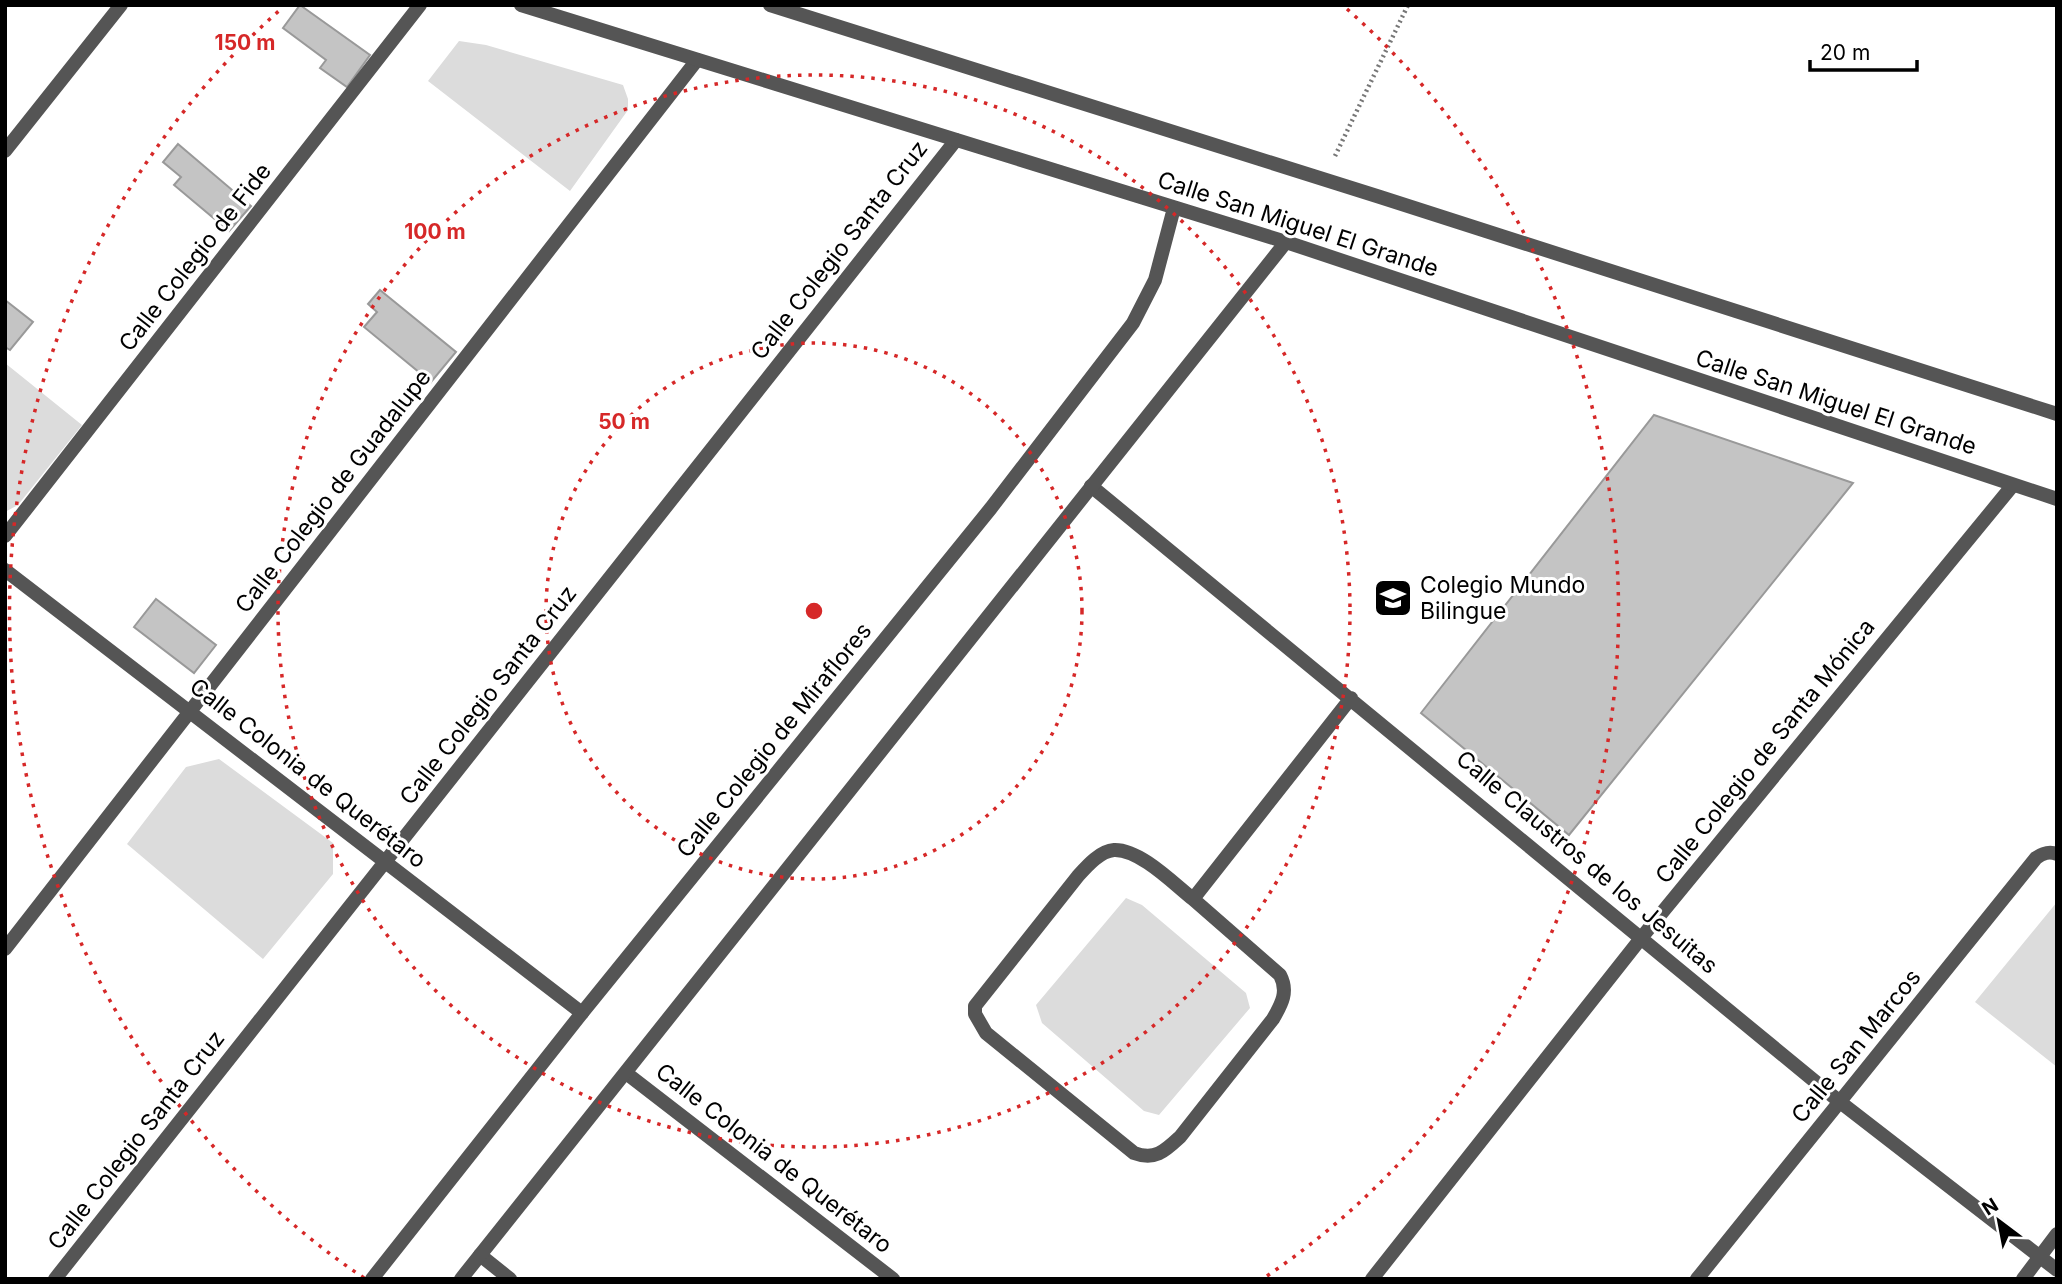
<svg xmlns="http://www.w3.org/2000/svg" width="2062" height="1284" font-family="Inter,sans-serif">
<rect width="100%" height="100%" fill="#fff"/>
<path fill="#dcdcdc" d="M459 41 486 45 623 85 628 99V110L570 191 428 81Z
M5 363 82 425 18 505 5 512Z
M219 759 333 843V874L263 959 127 844 186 767Z
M1126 898 1142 905 1246 993 1250 1008 1159 1115 1144 1111 1042 1023 1036 1005Z
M2057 902V1067L1975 1002Z"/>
<path fill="#c4c4c4" stroke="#999" stroke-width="2" d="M300 5 370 55 347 87 320 68 326 60 283 28Z
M178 144 251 206 229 231 174 185 181 177 163 162Z
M380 290 456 352 431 382 364 327 377 312 368 304Z
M5 300 33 322 10 350 5 347Z
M1654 415 1853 483 1569 835 1421 713Z
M156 599 216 645 194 673 134 627Z"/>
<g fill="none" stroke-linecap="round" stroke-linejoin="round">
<path stroke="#777" stroke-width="4.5" stroke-dasharray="2 3.5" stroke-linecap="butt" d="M1335 156 1408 5"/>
<path stroke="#555" stroke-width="14" d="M5 151 121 5
M1091 486 1840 1102 2057 1270
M5 536 420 5
M5 570 582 1013
M1193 899 1280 975C1289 992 1281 1005 1273 1019L1180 1137C1165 1151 1155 1161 1134 1153L986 1033 975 1014V1006L1078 876C1087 866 1100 851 1114 850 1140 849 1174 884 1193 899L1351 698
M5 949 697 60
M626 1073 893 1279
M480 1255 510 1279
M55 1279 956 140
M1372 1279 1642 937 2013 485
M1697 1279 2036 858C2043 853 2049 851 2057 854
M2023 1279 2057 1234"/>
<path stroke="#555" stroke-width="14" d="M521 5 1286 242 2057 499
M770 5 1380 197 2057 414
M372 1279 582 1013 991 508 1133 323 1155 280 1174 208
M461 1279 1286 242"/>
</g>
<g fill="none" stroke="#d62828" stroke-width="3.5" stroke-dasharray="3.5 7">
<circle cx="814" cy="611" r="268"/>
<circle cx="814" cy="611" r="536"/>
<path d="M364 1278A804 804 0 0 1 281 9M1347 9A804 804 0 0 1 1264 1278"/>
</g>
<defs>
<symbol id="school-square" viewBox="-11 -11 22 22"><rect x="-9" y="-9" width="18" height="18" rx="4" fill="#000" stroke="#fff"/><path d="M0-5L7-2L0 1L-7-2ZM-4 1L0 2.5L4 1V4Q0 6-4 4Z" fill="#fff"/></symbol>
</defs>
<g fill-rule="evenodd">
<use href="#school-square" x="1371" y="576" width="44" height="44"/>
</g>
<g text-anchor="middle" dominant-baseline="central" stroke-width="6" stroke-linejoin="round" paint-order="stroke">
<g font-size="23" fill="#000" stroke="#fff">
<text transform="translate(1298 224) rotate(18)">Calle San Miguel El Grande</text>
<text transform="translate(839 250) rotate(-52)">Calle Colegio Santa Cruz</text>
<text transform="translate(195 257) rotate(-52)">Calle Colegio de Fide</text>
<text transform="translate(1836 402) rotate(18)">Calle San Miguel El Grande</text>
<text transform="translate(333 491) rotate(-52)">Calle Colegio de Guadalupe</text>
<text transform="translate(488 695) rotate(-52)">Calle Colegio Santa Cruz</text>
<text transform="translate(774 740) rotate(-51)">Calle Colegio de Miraflores</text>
<text transform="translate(1765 751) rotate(-51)">Calle Colegio de Santa Mónica</text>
<text transform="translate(308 773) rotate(38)">Calle Colonia de Querétaro</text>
<text transform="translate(1587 862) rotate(40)">Calle Claustros de los Jesuitas</text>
<text transform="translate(1856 1046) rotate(-51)">Calle San Marcos</text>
<text transform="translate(136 1140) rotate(-52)">Calle Colegio Santa Cruz</text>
<text transform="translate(774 1158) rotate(38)">Calle Colonia de Querétaro</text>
</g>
<g font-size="23" fill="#000" stroke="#fff" text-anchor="start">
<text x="1420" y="585">Colegio Mundo<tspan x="1420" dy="26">Bilingue</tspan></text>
</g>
</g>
<circle cx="814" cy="611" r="10" fill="#d62828" stroke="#fff" stroke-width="3.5"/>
<g font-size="21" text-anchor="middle" font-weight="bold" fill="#d62828" stroke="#fff" stroke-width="6" stroke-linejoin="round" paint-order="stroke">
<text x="245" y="50">150 m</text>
<text x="435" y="239">100 m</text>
<text x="624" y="429">50 m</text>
</g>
<rect width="2062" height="1284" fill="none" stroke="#000000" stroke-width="14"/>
<g transform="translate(1999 1221) rotate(328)" stroke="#ffffff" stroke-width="5" paint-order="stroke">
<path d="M0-5L12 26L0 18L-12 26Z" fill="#000000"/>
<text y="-10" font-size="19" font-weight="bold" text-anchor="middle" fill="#000000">N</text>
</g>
<path d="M1810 60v10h107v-10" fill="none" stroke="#000000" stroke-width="3.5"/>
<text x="1820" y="60" font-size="21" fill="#000000" stroke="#ffffff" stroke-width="5" paint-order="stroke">20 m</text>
</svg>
